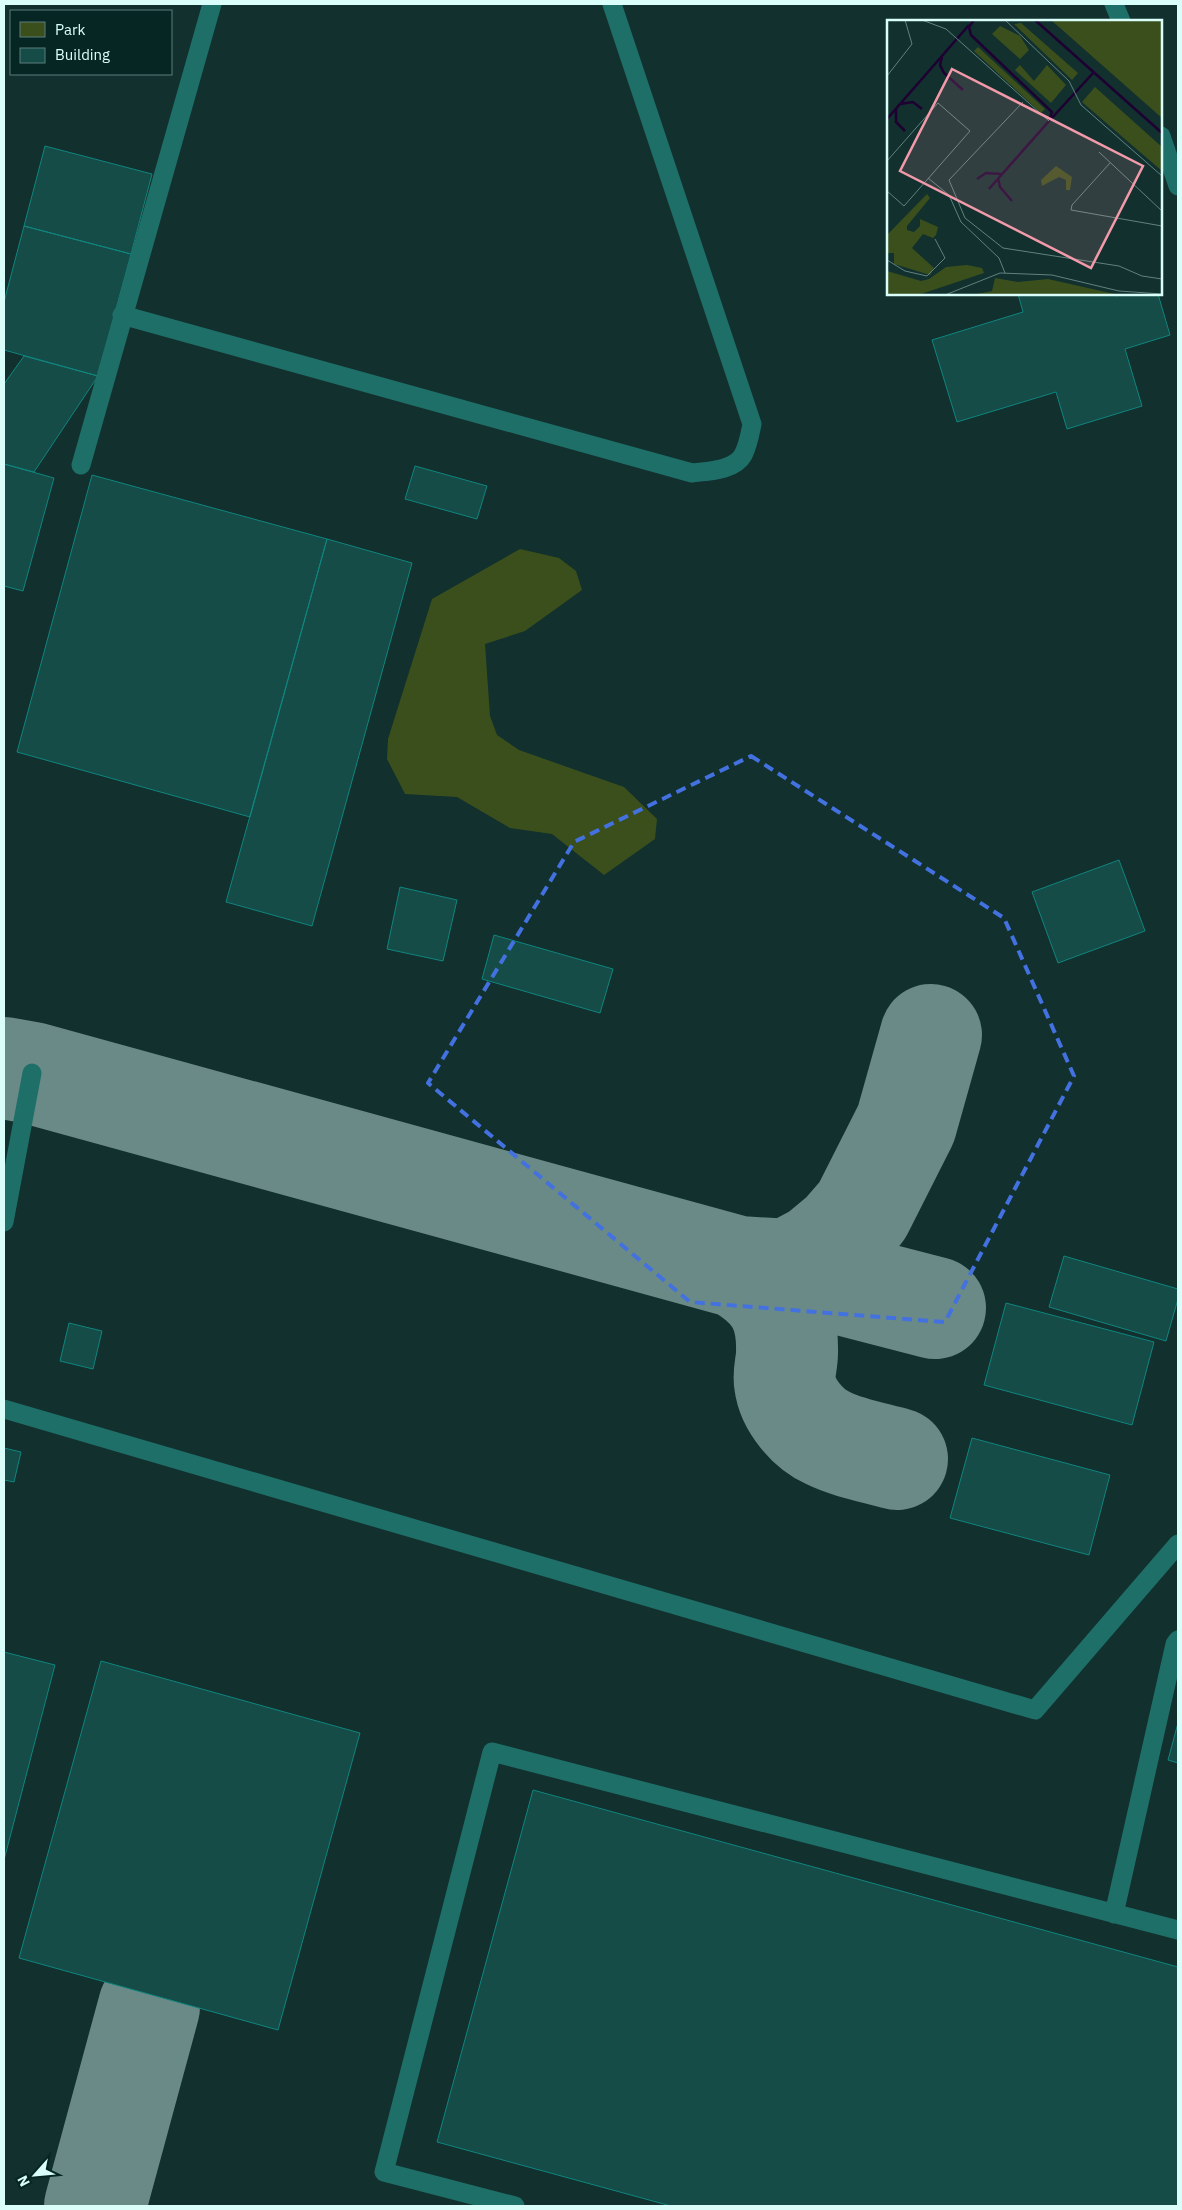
<svg xmlns="http://www.w3.org/2000/svg" width="1182" height="2210" font-family="'IBM Plex Sans',sans-serif">
<rect width="100%" height="100%" fill="#11302e"/>
<path fill="#3b4f1c" d="M520 549 559 558 576 571 582 590 525 631 485 644 490 716 497 735 519 750 624 787 657 819 655 839 604 875 552 834 510 828 457 797 405 794 387 759 388 739 432 599Z"/>
<g fill="none" stroke-linecap="round" stroke-linejoin="round">
<path stroke="#6a8a88" stroke-width="102" d="M4 1068 32 1073 738 1267 788 1270 935 1308
M738 1267C775 1289 788 1310 787 1353 787 1363 783 1374 785 1383 788 1406 808 1429 828 1438 848 1448 876 1453 897 1459
M788 1270 818 1254 842 1234 862 1211 906 1124 931 1035
M95 2206 149 2007"/>
</g>
<path fill="#154c48" stroke="#10857e" d="M45 146 152 174 131 254 24 226Z
M24 226 131 254 98 376 4 350V302Z
M1018 294H1115L1116 296 1124 294H1158L1170 335 1125 349 1142 406 1067 429 1056 392 957 422 932 340 1023 312Z
M24 356 98 376 34 472 4 464V384Z
M4 464 54 478 23 591 4 586Z
M415 466 487 486 477 519 405 499Z
M92 475 327 539 250 817 17 752Z
M327 539 412 563 312 926 226 902Z
M1119 860 1145 931 1058 963 1032 892Z
M400 887 457 900 443 961 387 949Z
M494 935 613 969 600 1013 482 979Z
M1064 1256 1178 1289V1299L1166 1341 1049 1307Z
M1006 1303 1154 1342 1132 1425 984 1385Z
M69 1323 102 1331 93 1369 60 1361Z
M972 1438 1110 1475 1089 1555 950 1518Z
M4 1448 21 1452 14 1482 4 1480Z
M4 1652 55 1665 4 1860Z
M101 1661 360 1733 278 2030 19 1958Z
M1178 1723V1763L1168 1760Z
M533 1790 1178 1967V2206H671L437 2142Z"/>
<g fill="none" stroke-linecap="round" stroke-linejoin="round">
<path stroke="#1f6f69" stroke-width="19" d="M1114 4 1121 21
M1161 136 1178 186
M122 315 692 473C707 471 734 471 743 455 748 446 750 434 752 424L612 4
M81 465 212 4
M4 1222 32 1073
M4 1409 1035 1710 1178 1544
M1114 1914 1175 1644 1178 1640
M515 2206 384 2172 492 1752 1178 1930"/>
</g>
<path fill="none" stroke="#4371df" stroke-width="4" stroke-dasharray="10 6" stroke-linejoin="round" d="M751 756 1004 918 1074 1076 945 1322 690 1302 428 1083 574 842Z"/>
<g transform="translate(887 20)">
<rect width="275" height="275" fill="#11302e"/>
<path d="M164 0H275V98ZM134 3 191 53 185 60 127 4ZM113 6 133 16 142 30 133 39 105 14ZM91 27 158 89 154 93 87 31ZM133 45 147 61 160 45 179 65 164 83 128 50ZM208 67 275 127V151L195 82ZM169 146 185 157 183 170H179V160L172 157 155 166 154 160ZM40 174 43 178 20 206V210L27 212 33 206V199L51 207 49 215 46 218 36 214 25 228 47 248 43 255 7 244V233H0V215ZM80 245 95 248 97 253 31 275H0V251L34 261 42 259 59 247ZM108 258 131 262 161 259 232 275H85L105 271Z" fill="#3b4f1c"/>
<path fill="none" stroke="#1e0132" stroke-width="2.5" d="M87 0 82 7 84 15 165 92 162 101 102 169M148 0 275 113M55 37 53 45 57 53 76 70M13 84 26 82 35 89M9 89V102L18 111M0 99 82 5M164 99 207 52M111 158 113 167 125 181M90 159 99 153 114 154"/>
<path fill="none" stroke="#618280" stroke-width="1" d="M35 0 59 9 162 101M118 0 182 61 194 85 275 156M0 56 25 24 18 0M136 82 62 160 78 198 116 228 232 246 255 256 275 259M212 132 275 191M0 141 51 83 83 111 17 186 0 171M223 143 185 185 184 190 275 206M41 158 62 175 74 202 112 238 118 253M0 240 18 251 40 256 58 238 48 219M58 275 113 253 165 255 232 271 275 274"/>
<path fill="#f39aaa" fill-opacity="0.15" stroke="#f39aaa" stroke-width="2.5" d="M65 49 256 146 204 248 13 151Z"/>
<rect width="275" height="275" fill="none" stroke="#dafefa" stroke-width="2.5"/>
</g>
<rect width="1182" height="2210" fill="none" stroke="#dafefa" stroke-width="10"/>
<rect x="10" y="10" width="162" height="65" fill="#062624" stroke="#5b7c7a"/>
<rect x="20" y="22" width="25" height="15" fill="#3b4f1c" stroke="#5b7c7a"/>
<text x="55" y="35" font-size="15" fill="#dafefa">Park</text>
<rect x="20" y="48" width="25" height="15" fill="#154c48" stroke="#5b7c7a"/>
<text x="55" y="60" font-size="15" fill="#dafefa">Building</text>
<g transform="translate(35 2175) rotate(243)" stroke="#062624" stroke-width="4" paint-order="stroke">
<path d="M0-4L9 19L0 12L-9 19Z" fill="#dafefa"/>
<text y="-8" font-size="14" font-weight="bold" text-anchor="middle" fill="#dafefa">N</text>
</g>
</svg>
